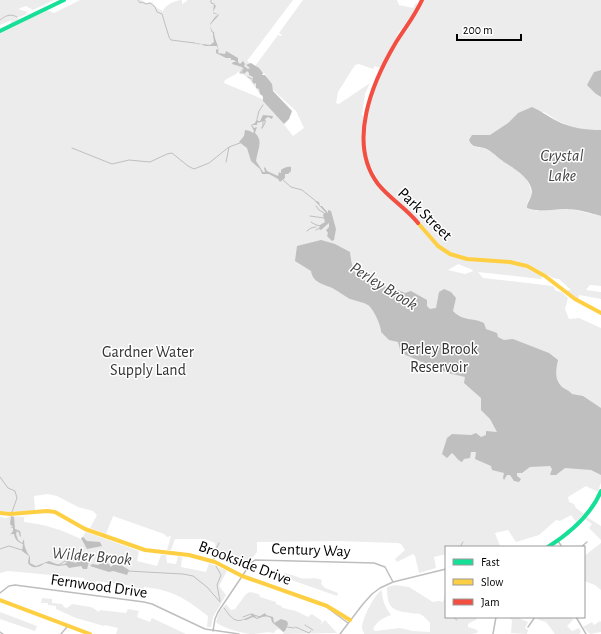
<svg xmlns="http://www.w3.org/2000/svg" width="601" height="634" font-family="'Alegreya Sans',sans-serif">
<rect width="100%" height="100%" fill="#fff"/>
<path fill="#ececec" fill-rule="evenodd" d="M0 0H54L33 10 26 6 18 9 28 12 26 13 27 14 17 18 20 19 42 8 54 13 80 0H141L146 3 152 2 157 8 163 11C165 5 175 0 182 0V4L187 1V0H293L247 61 255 66 278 35 281 36 282 35 279 33 303 0H397L399 5 413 8 416 3 418 4 416 10 399 32 391 47 395 49 407 27 419 11 424 0H601V70L594 72 591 80 596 94 601 97V130H593L575 128 558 121 544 112 518 113 508 123 474 147 483 148 497 155 503 161 512 166 524 176 529 184 532 194 527 203 536 211 570 209 601 216V286L590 285 586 290 601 292V299L579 295 578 300 566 290H571L559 279 553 278 537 269 524 263 515 261 469 258 466 260 509 263 519 265 540 275 542 277 541 279 478 272 483 278 553 286 556 291 562 292 568 298 565 309 569 319 579 318 601 328V482L598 492 586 486 568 497 569 502 574 504 576 508 584 514 576 522 571 515 560 521 556 520 539 535 516 542 508 530 495 533 500 546 446 547V554L434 557 436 568 419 573 415 556 413 554 397 562 395 559 405 550 401 544 398 543 337 541 257 542V552L247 565 245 562 216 549 215 543 205 539H175L171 550H167L171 536 167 537 164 534 113 516 106 534 90 528 97 515 93 511 78 507 57 496 48 494 34 496 35 510 10 512 0 511V31L8 28 12 20 0 25ZM359 64 373 69 375 66 383 69C370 94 359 133 368 160 370 166 374 171 376 176 360 160 361 139 364 117L362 115 365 94 370 83 339 104 336 103 338 92 355 65ZM255 66 266 75 273 90 296 111 304 128 293 136 265 100 224 83 225 80 236 74 239 71 249 79 263 98 267 93 248 71 243 69H251ZM458 264 473 270V271L465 274 448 270Z
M11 516 24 517V522C48 525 59 529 81 539L86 532 139 551 137 561 157 566 161 555H166L167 563 176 564 178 556 182 557 181 567 206 572 209 563 227 571 219 586 226 595 213 617 211 627H207L208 616C186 599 173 590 144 587L143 594H142V588H133V586L96 581 95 585 89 584V581L85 580 84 578 8 571 0 573V517L6 518Z
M587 517 601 526V540L589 528 592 524 585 519Z
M601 543V590L595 585 584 581V556Z
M284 573C290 574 295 576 300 578 307 580 314 576 322 580L321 584 325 588 338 593 337 596 283 577Z
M395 585 409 587 433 602 438 601 443 602 446 592V617H477L476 620 473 621 468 624V627L475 629 478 631 477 633 471 634H364C364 632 362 630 362 628 362 619 375 593 382 590 382 600 385 607 391 615 383 618 378 620 373 629L375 631 400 628 413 631 430 632V623C427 620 424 616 420 614 418 613 413 614 411 613 391 611 387 607 387 587Z
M250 592 259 594 260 597 276 602V604L281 606 283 608 296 611 308 617 312 614 322 621 320 625 325 620 337 633 283 634 284 632 278 629 275 631 274 633C266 631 260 634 252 634 244 634 220 627 216 622L219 612 226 604 231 610 235 609 246 594Z
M42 598 52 599V603L62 604 64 607 67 608 72 604 91 607 99 612 100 610 126 613 128 609 139 611 137 617 150 622 152 618 186 634H116L118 628 105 625 104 626 76 618 56 609V606L48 605V603H41Z
M0 612 37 626 35 631 0 619Z
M507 617H516L528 622 525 628 528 630 527 634 511 633 512 620Z
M538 617H572L573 620 567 626 572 631 579 628 581 632 579 634H555L546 622 536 619Z
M600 621 601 622V632L590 634 583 627 592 622 594 625Z"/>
<path fill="#bfbfbf" d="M214 4 216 6 213 12 219 15 210 25 212 31 214 32C214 40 220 46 218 53L225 54 226 51 238 58V62L240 64 243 61 245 64 244 66 248 69 250 68 246 65 251 63 259 68 263 73 262 75H265L272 84 273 91 292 111 289 119 284 124 263 101V96L260 94 259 89 256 88V83L254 84 252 81 253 77 249 75V73L247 71 244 74 241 69 244 70 242 67 232 64 233 62H236L234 60H231V58H226L216 53V49L217 50 218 49 217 46H205L201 44C199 44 197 45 195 43L210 45 214 42 213 36V33L211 31 210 24 215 17 218 15 213 13Z
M601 70V97L596 94 587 85 594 72Z
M532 107C541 111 549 117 557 121 571 128 586 130 601 130V216C590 213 578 209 567 209 552 209 543 213 527 208 527 202 531 199 532 193 532 179 514 168 504 162 497 157 492 151 484 148 477 146 472 148 469 140L472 135H490L508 123 518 113Z
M263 115 273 116 272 119 268 117 265 119 266 122 262 129 261 128 265 122 264 121 257 123V125H252L254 128 257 127 255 133C264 141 257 151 256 161L263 172H265L264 168 265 167 267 171 278 176 279 172 281 173V170C283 168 289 166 291 167V171L288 174H285V178L280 182 278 179 269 174H262L260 169 251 161 247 148 239 142 244 136 245 130 250 131 253 133 254 131 251 125 255 123 257 119 258 121H260Z
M315 201 319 202 320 206H322L328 213V210L331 211 336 229 334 240 332 241 327 236 328 233 326 230 329 227V223L321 230 319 229 320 225 325 222 323 215 324 213H326Z
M321 240 335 244 350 252C351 260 352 270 358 276 367 285 393 286 405 293L411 291 427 300V306L430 309 436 308 439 292 444 289 451 292 456 298 453 311C464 322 472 317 484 323L486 329 497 333 498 337 504 340 513 339 549 353 558 360C556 370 554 379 562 387 566 390 569 390 572 394L583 396 601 408V475L591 470 565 468 556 475H550L552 469 550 466 530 467 522 473H517V476L521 479 519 482 514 481 510 475H507L504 480 503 478 504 473 492 470 491 466 475 459 476 452H471L470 458 464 459 462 462C457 460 456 456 452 453L447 458 442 454 447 438 452 434 471 435 476 433 481 437 486 435V431L497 432 490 419 481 410V398L464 383 465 377 448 373 401 353 398 342 389 340 381 332C382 327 373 308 368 305 363 302 356 301 350 299 344 296 340 292 334 289 325 284 313 284 311 271L295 261 297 246Z
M11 516 14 517 15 529 20 531 21 536 20 537 19 533 17 531 16 534 18 540 22 543 24 539C24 547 26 551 30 557V563L36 566 49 561C56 564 62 567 69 561L76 563 77 562 72 560V558L69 556 77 560 79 556C82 561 83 561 89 562L87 569H83L81 566 69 568 66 565 58 566 45 563C40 567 33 570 28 563L29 556 22 551 23 544C17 542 15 539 14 534H11L9 536 13 531V528H10L13 527 10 524Z
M83 537 87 541 100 542 102 546 87 549 81 538Z
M101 563H108L111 567 113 565H121L129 570 127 575 113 571 109 572 90 566 92 564 98 565Z
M265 613 266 615 273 617 274 623 281 619 287 621 288 624 285 631 283 632C280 628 276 626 272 622L271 618C265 615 262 617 257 619L253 617 246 620H242L251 616 252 613 257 618Z"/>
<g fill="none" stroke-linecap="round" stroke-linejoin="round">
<path stroke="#bfbfbf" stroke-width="1" d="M138 0 140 3 142 2 146 4 150 3 155 7 157 12 162 14 169 37 171 40 195 43
M211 0V3L214 4
M0 20C5 16 10 13 17 17
M240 72H243
M240 73H243
M248 77 252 79
M257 119 259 111 263 105
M263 126V120
M72 148 112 164 129 160 150 162 167 154 172 153 188 166 194 169 209 163 229 147
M226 162 229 147 240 143
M283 180 291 187 302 190 317 202
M316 206 319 210 324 213
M310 216 324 218
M311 222 316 225 321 226
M316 230 320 228
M307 231 311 228 316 227
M0 477 8 488 15 491 17 498 12 512
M460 547 463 542
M0 549 9 546 22 550
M214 559V553L219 543
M59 565 65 561 68 562
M216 566 221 575 217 585 220 601
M127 571 183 574 193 576 207 587 220 602
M224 608C229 614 233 623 242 620
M243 617 251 614 260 617
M453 617 457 620
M305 625 313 630
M287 627 294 628
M295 627 298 628 309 633 311 631"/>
<path stroke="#bebebe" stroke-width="1.5" d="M558 541 562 547
M581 547 587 542
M0 593 9 586 15 585 144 602 152 604 205 629 239 634
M325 606 348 623
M576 617 586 634
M528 627 535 617
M213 631 215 619 218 612 251 563 255 560 374 563 385 567 393 582
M0 632 3 634
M61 634 67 627
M340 634 363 604 372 594 380 588 393 582 446 569
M493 634 496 617"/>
<path stroke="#16e098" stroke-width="4" d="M0 31 64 0
M548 547C570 533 591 515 601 491"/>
<path stroke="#ffcf43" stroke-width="4" d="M418 223 438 246 450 254 467 259 510 262 527 266 545 276 575 299 601 313
M0 513 10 514 47 511 55 512 85 529 145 550 189 555 215 562 242 576 327 606 350 620
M0 600 90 634"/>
<path stroke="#f24e42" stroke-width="4" d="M418 223C406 208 390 199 378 184 347 143 372 83 395 44 404 29 415 16 422 0"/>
</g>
<g text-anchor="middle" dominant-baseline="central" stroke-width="3" stroke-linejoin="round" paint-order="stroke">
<g font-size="16" fill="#000" stroke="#fff">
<text transform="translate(425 214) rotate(44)">Park Street</text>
<text transform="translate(311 550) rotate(2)">Century Way</text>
<text transform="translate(245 563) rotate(21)">Brookside Drive</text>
<text transform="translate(99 586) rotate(8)">Fernwood Drive</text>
</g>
<g font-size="16" fill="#333" stroke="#fff">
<text x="439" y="349">Perley Brook<tspan x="439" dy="18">Reservoir</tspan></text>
<text x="148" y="352">Gardner Water<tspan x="148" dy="18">Supply Land</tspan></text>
</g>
<g font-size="17" font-style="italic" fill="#444" stroke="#fff">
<text x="562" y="155">Crystal<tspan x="562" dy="20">Lake</tspan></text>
<text transform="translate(384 286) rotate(32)">Perley Brook</text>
<text transform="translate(92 556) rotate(5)">Wilder Brook</text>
</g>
</g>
<rect x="445" y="546" width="140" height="72" fill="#ffffff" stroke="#999999"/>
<rect x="453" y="559" width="20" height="6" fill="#16e098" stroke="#999999"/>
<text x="481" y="566" font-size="12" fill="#000000">Fast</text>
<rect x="453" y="579" width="20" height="6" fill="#ffcf43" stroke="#999999"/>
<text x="481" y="586" font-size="12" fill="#000000">Slow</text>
<rect x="453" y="599" width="20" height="6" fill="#f24e42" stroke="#999999"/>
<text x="481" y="606" font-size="12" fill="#000000">Jam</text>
<path d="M457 34v6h64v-6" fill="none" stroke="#000000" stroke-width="2"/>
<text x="463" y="34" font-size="12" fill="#000000" stroke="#ffffff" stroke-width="3" paint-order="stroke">200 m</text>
</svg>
